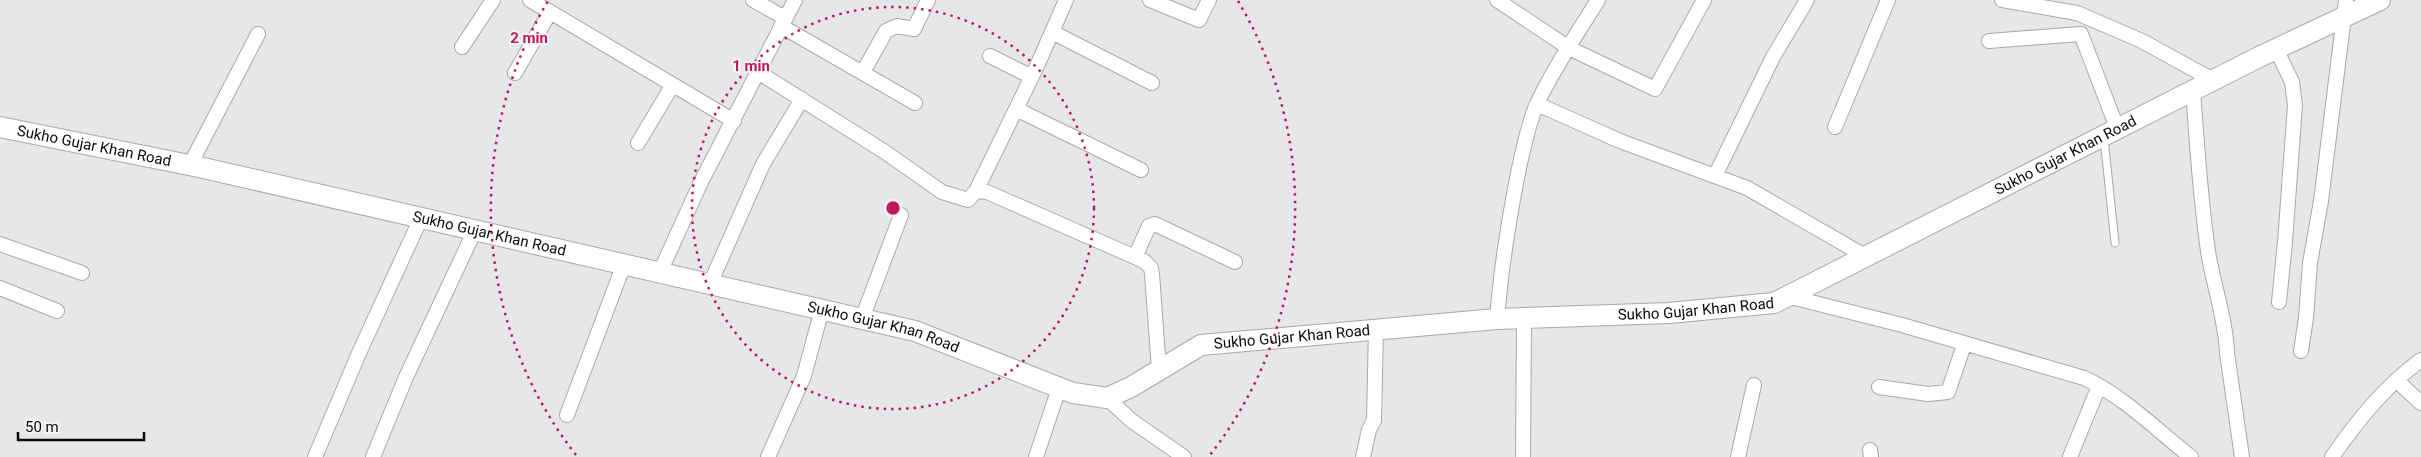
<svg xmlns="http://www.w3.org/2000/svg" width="2421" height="457" font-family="Roboto,sans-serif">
<rect width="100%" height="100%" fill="#e5e7e9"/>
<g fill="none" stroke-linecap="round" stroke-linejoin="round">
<defs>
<path id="service" d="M2104 138 2115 243"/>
<path id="minor" d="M530 0 734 121
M753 0 785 18
M1150 0 1199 20 1209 0
M1497 0 1569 48 1655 89 1704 0
M2002 0 2077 13 2142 41 2213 80
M781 26 915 103
M1052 32 1152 83
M1989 41 2081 34 2117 128
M462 47 493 0
M2276 49 2292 82 2295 105 2285 242 2279 302
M990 56 1032 77
M758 72 885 152 942 192 968 200 976 191 987 192 1144 261 1151 268 1152 274 1159 370
M863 72 886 31 897 26 914 29 928 0
M515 73 550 12
M2193 90C2197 144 2200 197 2208 251 2213 284 2226 320 2227 353L2242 457
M1537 104 1620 141 1747 188 1865 256
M1016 109 1141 170
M1835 127 1888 0
M638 143 672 86
M190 165 258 34
M1715 176 1773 57 1807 0
M976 191 1037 66 1066 0
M0 244 82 273
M1135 257 1149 226 1155 224 1235 262
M660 272 701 182 795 0
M710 284 763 164 802 99
M0 288 57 311
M1787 296 1902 325 2084 378C2122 395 2158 431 2191 457
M862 319 901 215
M1497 319C1501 268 1509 218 1519 168 1524 147 1528 125 1536 106 1553 69 1577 34 1598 0
M2301 351 2306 318 2310 263 2321 201 2346 0
M2396 380 2421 403
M1879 387 1928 394 1948 392 1964 345
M1107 398 1132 421 1184 457
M567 415 624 264
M1870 450 1871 457
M315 457 359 353 421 218
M373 457 406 377 475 230
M768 457 804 376 822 309
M1036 457 1059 388
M1363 457 1369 430 1374 420 1376 329
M1523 457 1524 318
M1738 457 1754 385
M2070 457 2099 386
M2332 457C2357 421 2385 386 2421 360"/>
<g id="secondary">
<path id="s1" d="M0 127 199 167 915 331 1073 393 1107 398 1131 387 1201 345 1497 319 1669 313 1774 303 2259 57 2380 0"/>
</g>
</defs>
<use href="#service" stroke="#a7a9ab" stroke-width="9"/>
<use href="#minor" stroke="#a7a9ab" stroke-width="16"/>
<use href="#secondary" stroke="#a7a9ab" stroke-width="22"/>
<use href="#service" stroke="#fff" stroke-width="7"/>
<use href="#minor" stroke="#fff" stroke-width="14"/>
<use href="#secondary" stroke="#fff" stroke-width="20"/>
</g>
<g fill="none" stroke="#c2185b" stroke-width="2.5" stroke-dasharray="2.5 5">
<circle cx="893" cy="208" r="201"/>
<path d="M576 455A402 402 0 0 1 548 1M1238 1A402 402 0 0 1 1210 455"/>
</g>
<g text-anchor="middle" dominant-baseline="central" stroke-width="4" stroke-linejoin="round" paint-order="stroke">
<g font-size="15" fill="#0b0b0c" stroke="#f2f4f6">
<text stroke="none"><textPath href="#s1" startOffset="96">Sukho Gujar Khan Road</textPath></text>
<text stroke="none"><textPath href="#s1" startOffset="2151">Sukho Gujar Khan Road</textPath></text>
<text stroke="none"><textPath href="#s1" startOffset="501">Sukho Gujar Khan Road</textPath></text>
<text stroke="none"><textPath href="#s1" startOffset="1746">Sukho Gujar Khan Road</textPath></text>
<text stroke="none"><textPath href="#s1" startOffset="906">Sukho Gujar Khan Road</textPath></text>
<text stroke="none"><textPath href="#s1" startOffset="1341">Sukho Gujar Khan Road</textPath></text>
</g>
</g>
<circle cx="893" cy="208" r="8" fill="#c2185b" stroke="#f2f4f6" stroke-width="2.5"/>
<g font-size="15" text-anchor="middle" font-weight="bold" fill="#c2185b" stroke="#f2f4f6" stroke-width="4" stroke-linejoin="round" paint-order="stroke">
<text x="529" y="43">2 min</text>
<text x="751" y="71">1 min</text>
</g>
<path d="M18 432v8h126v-8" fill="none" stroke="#0b0b0c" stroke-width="2.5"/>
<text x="25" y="432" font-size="15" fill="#0b0b0c" stroke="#f2f4f6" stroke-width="4" paint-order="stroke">50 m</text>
</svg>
